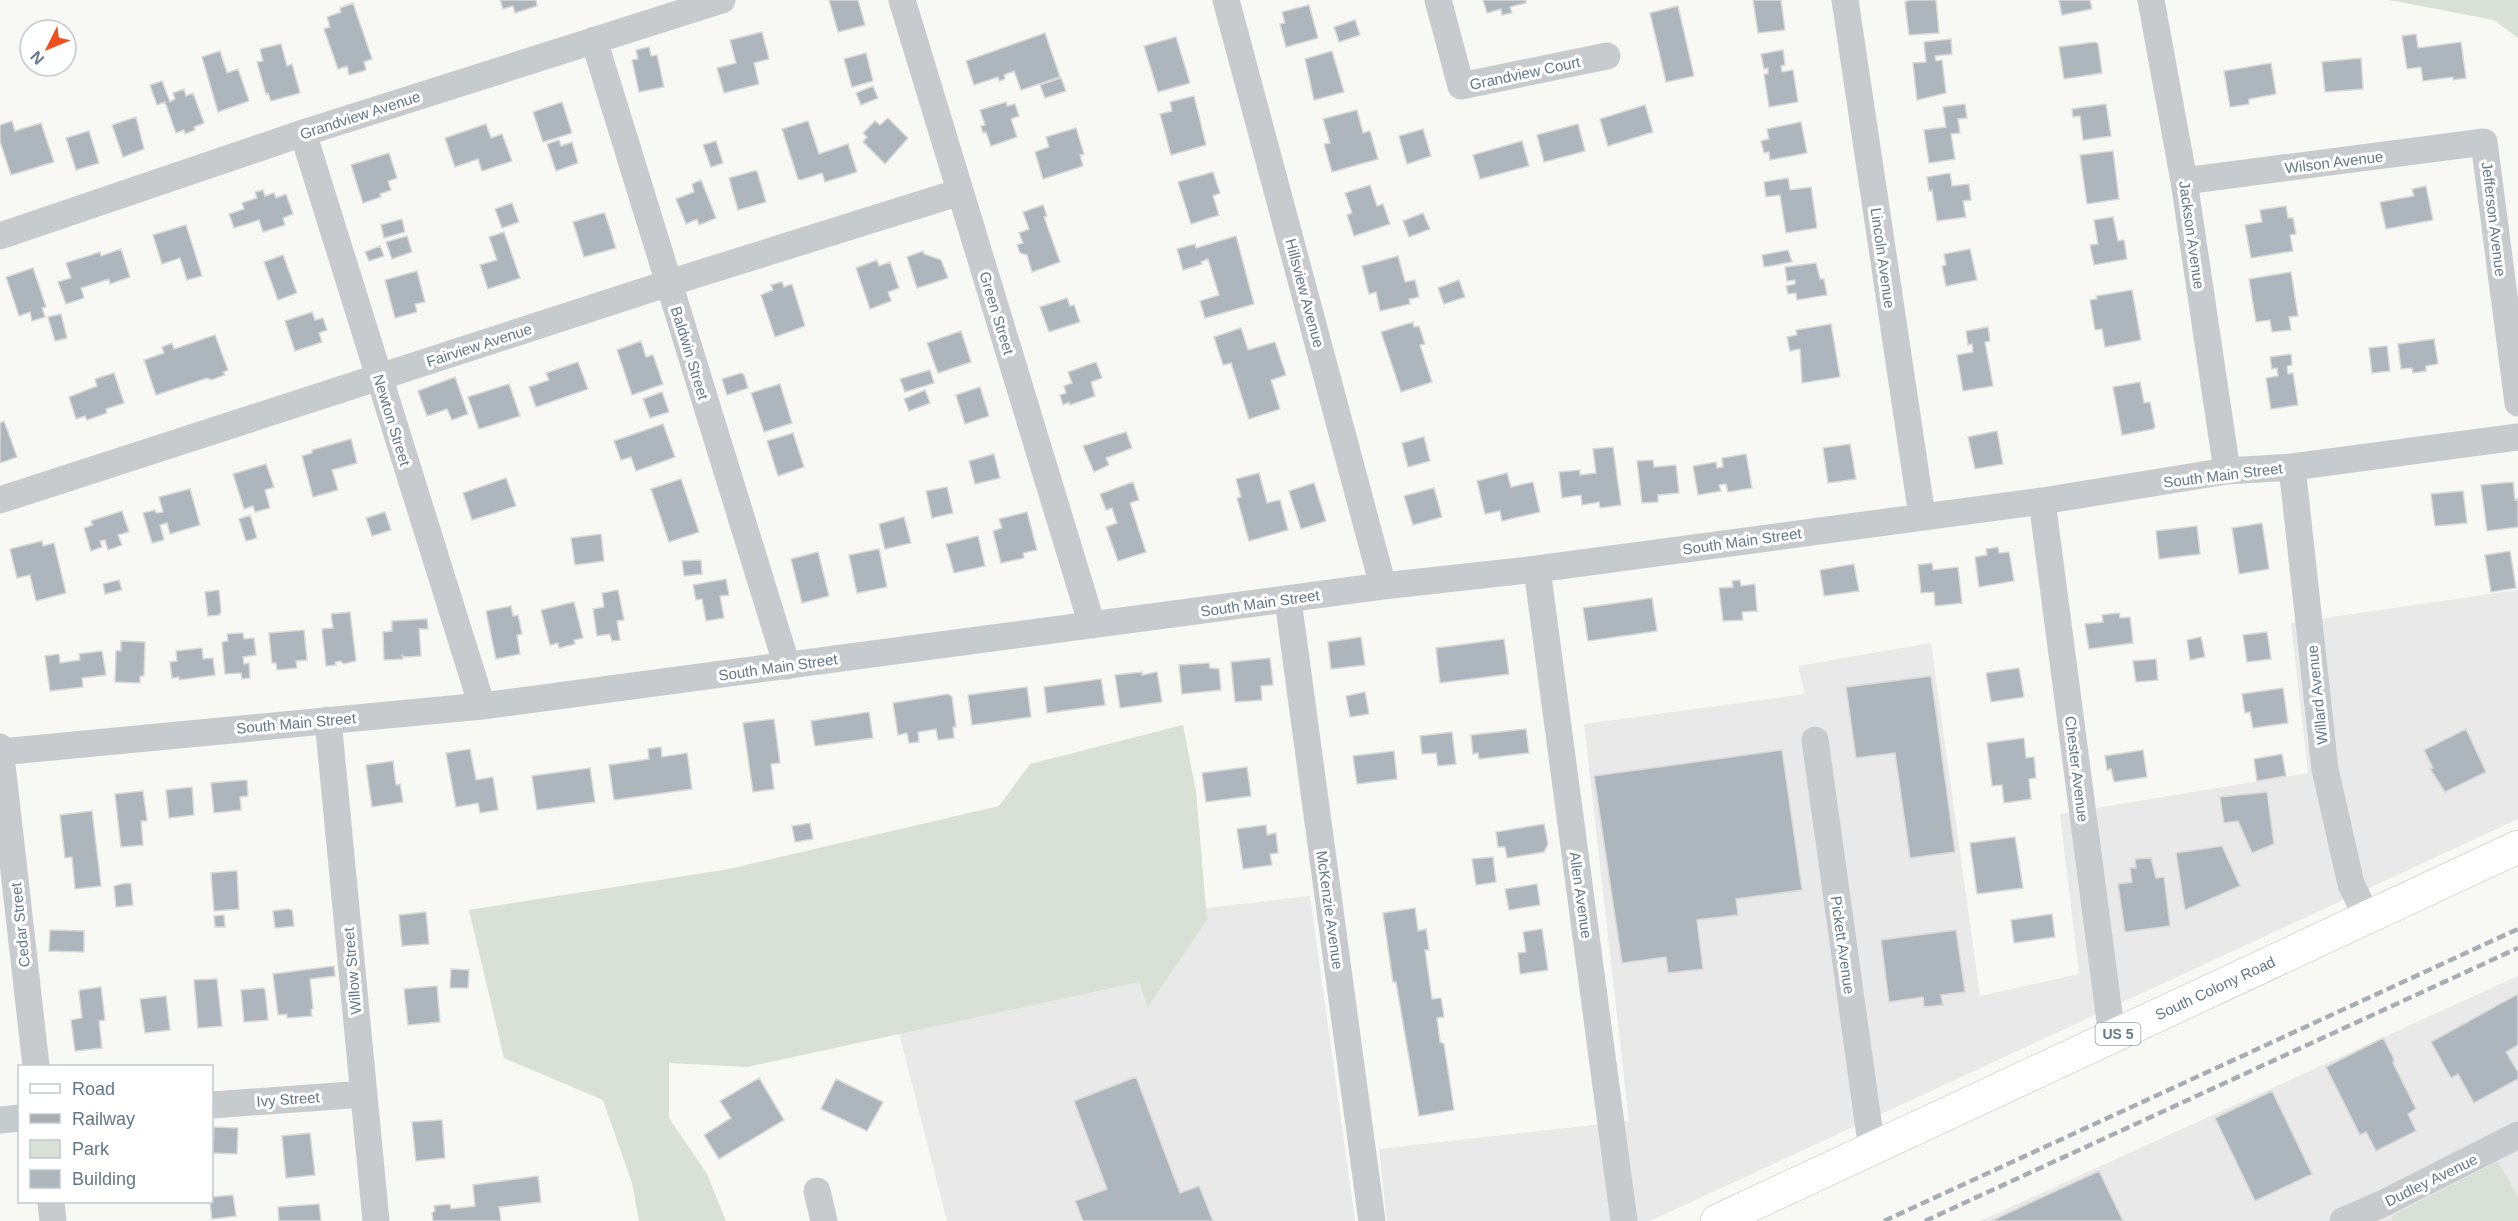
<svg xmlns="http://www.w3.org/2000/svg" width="2518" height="1221" font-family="Helvetica,sans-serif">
<rect width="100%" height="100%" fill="#f8f8f4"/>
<path fill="#e8e9e8" d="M2518 590V819L1650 1221H1387L1379 1149 1629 1121 1584 724 1805 694 1798 666 1931 643 1980 996 2079 974 2060 814 2308 773 2291 623Z
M1310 896 1355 1221H947L899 1033 1139 982 1146 1007 1207 920 1206 908Z
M2518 976V1197L2498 1161 2391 1216 2393 1221H1980Z"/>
<path fill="#d9e0d5" d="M2389 0H2518V38L2494 20Z
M1183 725 1196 791 1207 920 1147 1008 1139 982 747 1067 669 1063V1118L707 1174 726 1221H639L632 1183 603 1100 504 1058 469 910 729 869 999 806 1030 764Z
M2498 1161 2518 1197V1221H2393L2391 1216Z"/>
<path fill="#adb6bc" stroke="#d9d9d7" stroke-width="1.5" d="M500 0H536L537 6 515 13 513 6 503 9Z
M829 0H858L865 25 838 32Z
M1483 0H1526V3L1510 7 1512 13 1502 15 1501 9 1487 13Z
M1753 0H1781L1785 30 1758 33Z
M1910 0H1936L1939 33 1909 35 1905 2Z
M2059 0H2090L2092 9 2062 15Z
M353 3 372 59 364 62 366 70 349 75 347 66 338 69 324 29 330 27 327 17 341 12 340 8Z
M1309 5 1318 38 1286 47 1280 24 1285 23 1282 12Z
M1678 6 1694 76 1666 82 1650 13Z
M1355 20 1360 35 1339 42 1334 27Z
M762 32 769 59 754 63 759 84 724 93 717 68 736 63 730 40Z
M1045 33 1060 77 1021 90 1014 71 1004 75 1005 79 999 81 998 77 974 85 966 61Z
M2416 34 2418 48 2461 42 2466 78 2453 80V77L2423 81 2421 67 2407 69 2402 36Z
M1176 37 1190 83 1158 92 1144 46Z
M1951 39 1952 54 1935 56 1936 61 1942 60 1946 93 1917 100 1913 63 1926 62 1924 42Z
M2095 42 2098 44 2102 73 2064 79 2059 47Z
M281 44 287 66 292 64 300 93 271 101 268 93 266 94 257 62 263 61 260 49Z
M649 47 651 56 657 55 664 87 639 92 632 60 638 59 636 50Z
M1783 50 1785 65 1781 66 1782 72 1793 70 1798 102 1769 107 1764 74H1768V68L1764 69 1761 54Z
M220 51 227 73 238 69 249 101 218 112 202 57Z
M1332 51 1344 92 1314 100 1305 59Z
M866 53 873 81 852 87 844 59Z
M2361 58 2363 89 2325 92 2322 62Z
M2271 63 2276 94 2249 99V104L2230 107 2224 71Z
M1061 78 1066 91 1045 98 1040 85Z
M162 81 170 102 175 99 173 93 184 89 186 96 193 93 204 123 194 127 195 130 185 134 184 130 176 133 165 102 157 105 150 85Z
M873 86 878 98 861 105 856 93Z
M1194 96 1206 145 1171 155 1160 114 1172 111 1170 102Z
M562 102 572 133 543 142 533 112Z
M1006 102 1007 106 1015 104 1019 116 1011 119 1017 137 991 146 986 132 983 133 981 126 985 125 980 110Z
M1965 104 1967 118 1958 119 1960 133 1951 134 1955 159 1929 163 1924 130 1946 127 1943 107Z
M2106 104 2111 136 2083 140 2080 116 2073 117 2072 109Z
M1645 105 1653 132 1608 146 1600 119Z
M1357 110 1363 133 1370 131 1378 159 1332 172 1324 144 1330 143 1323 119Z
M136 117 144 149 123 157 112 125Z
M888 118 908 138 885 164 863 142 867 137 863 133 875 121 880 125Z
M12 121 15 131 41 123 54 162 11 175 0 141V125Z
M808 121 819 154 848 144 857 172 825 182 822 173 801 180 798 179 782 129Z
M1801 122 1807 153 1770 160 1769 152 1764 153 1761 141 1769 139 1767 129Z
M486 124 491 138 502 134 512 161 482 171 478 159 455 167 445 138Z
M1578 124 1585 151 1544 162 1537 135Z
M1076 128 1084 154 1080 155 1083 166 1043 179 1035 152 1049 147 1046 137Z
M1423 129 1431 156 1407 164 1399 136Z
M89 131 99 163 76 170 66 138Z
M559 140 561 146 572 142 578 163 556 171 547 144Z
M716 141 723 163 711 167 703 145Z
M1522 141 1529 166 1480 179 1473 155Z
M2113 151 2119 199 2087 204 2080 155Z
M389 153 397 178 388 181 391 190 380 194 381 197 363 203 351 165Z
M754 171H757L766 202 738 210 729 178Z
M1213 172 1220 193 1213 196 1219 215 1191 224 1178 182Z
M1950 173 1952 186 1969 184 1971 200 1963 201 1966 217 1937 221 1932 190 1929 191 1927 177Z
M1788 178 1790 190 1811 187 1817 228 1786 233 1780 195 1766 197 1764 182Z
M701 180 716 218 699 225 697 219 686 224 676 199 694 192 692 184Z
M1370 185 1377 206 1383 204 1390 224 1354 236 1347 215 1352 213 1345 193Z
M2426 186 2433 220 2386 229 2380 202 2414 196 2412 189Z
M263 190 265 196 274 193 276 198 286 194 293 214 283 218 285 225 263 232 259 220 234 228 229 214 244 209 242 203 257 198 255 192Z
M512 203 519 222 502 228 495 209Z
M1043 205 1047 216 1044 217 1060 262 1032 272 1027 255 1020 253 1017 245 1023 243 1019 233 1029 229 1023 212Z
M2286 206 2288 218H2293L2296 234 2290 235 2293 251 2251 258 2245 225 2262 222 2260 210Z
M603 213 605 214 616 248 584 257 573 222Z
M1423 213 1430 229 1409 237 1403 221Z
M2113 217 2118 241 2124 240 2127 259 2094 265 2090 245 2098 244 2094 220Z
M402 219 405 232 384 238 381 225Z
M186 225 202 276 187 280 180 258 162 264 153 235Z
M504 232 520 278 488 289 480 265 497 260 489 237Z
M407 236 412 252 392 259 386 242Z
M1236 236 1254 304 1205 318 1200 301 1219 295 1208 259 1201 262 1202 264 1183 270 1177 249 1195 244 1196 248Z
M380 246 384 256 369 261 365 252Z
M121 249 130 277 110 284 109 279 81 288 84 298 66 304 58 282 71 278 66 263 100 252 101 256Z
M1970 249 1977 280 1946 286 1942 266 1946 265 1944 254Z
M1788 250 1792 262 1764 267 1762 255Z
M923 251 924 254 941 260 948 278 917 288 907 257Z
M283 255 297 293 278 300 264 262Z
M1398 256 1405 282 1415 280 1419 297 1409 299 1410 304 1380 311 1376 292 1369 294 1362 266Z
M877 260 879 266 890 262 899 288 888 292 891 301 870 309 856 268Z
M1816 263 1820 279H1824L1827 295 1797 300 1796 293 1788 294 1786 286 1795 284V280L1787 281 1785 267Z
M33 268 46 307 42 308 45 317 32 321 30 312 19 316 6 277Z
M417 271 425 302 415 304 417 312 395 318 385 280Z
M2291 272 2298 316 2289 317 2291 330 2272 332 2270 320 2256 322 2249 279Z
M1459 280 1465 297 1444 304 1438 288Z
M782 282 784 287 792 284 805 326 775 337 761 295 773 290 771 285Z
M2132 290 2141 340 2105 347 2102 329 2095 330 2090 300 2097 299 2096 296Z
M1067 298 1070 306 1074 305 1080 322 1049 332 1040 307Z
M312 312 315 320 323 318 327 330 319 333 322 342 295 351 285 321Z
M61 314 67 338 55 341 48 317Z
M1413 322 1414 327 1419 326 1425 344 1420 345 1432 382 1401 392 1381 332Z
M1831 324 1840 377 1802 383 1800 349 1790 351 1787 337 1797 335 1796 330Z
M1988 327 1990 341 1985 342 1993 386 1963 391 1957 355 1973 352 1972 344 1968 345 1966 331Z
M1241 328 1248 350 1275 342 1286 375 1271 380 1280 409 1249 419 1231 363 1223 365 1214 337Z
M961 331 971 362 938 373 927 343Z
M215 335 228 370 223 372 225 375 211 380 207 378 156 395 144 360 164 353 162 347 172 343 174 349Z
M2434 339 2438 364 2426 366V371L2413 373 2412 368 2401 369 2398 344Z
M641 341 646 357 653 355 663 384 632 395 617 350Z
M2387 346 2390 371 2372 373 2369 348Z
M2291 354 2292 365 2287 366 2288 374 2293 373 2298 405 2271 409 2266 378 2278 376 2277 368 2272 369 2270 357Z
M578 362 588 389 536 407 529 387 549 380 546 373Z
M1096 362 1102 378 1091 382 1095 396 1070 405 1069 402 1063 405 1060 395 1066 393 1064 386 1072 383 1068 372Z
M930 370 934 383 905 392 900 379Z
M114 373 124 403 106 409 107 413 87 420 85 416 76 419 69 397 97 386 95 379Z
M741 373 744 375 748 388 727 395 722 379Z
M455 377 468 414 452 420 447 409 427 416 418 391Z
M2140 382 2144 403 2150 402 2155 427 2153 429 2122 435 2113 387Z
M509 384 520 416 479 429 468 397Z
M780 384 792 423 764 432 751 393Z
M980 387 989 416 965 424 956 395Z
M925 390 930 403 909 411 904 399Z
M662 392 669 412 650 418 643 399Z
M4 421 17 457 0 463V423Z
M663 424 675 457 636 471 631 457 621 460 614 441Z
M1997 431 2003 464 1975 469 1968 437Z
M1126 432 1132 448 1106 458 1109 465 1094 472 1083 446Z
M793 433 804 467 778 476 767 441Z
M1424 437 1430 461 1408 467 1402 443Z
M351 439 357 463 332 470 338 490 313 497 302 456 312 453V450Z
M1850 444 1856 479 1828 483 1823 448Z
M1613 447 1621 505 1600 508 1599 502 1582 505 1581 495 1562 498 1559 472 1580 470V475L1596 473 1593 449Z
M994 454 1000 478 975 484 969 461Z
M1746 454 1752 488 1728 492 1726 484 1719 485 1721 491 1698 495 1693 466 1716 462 1717 468 1723 467 1722 458Z
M1653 460 1654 467 1676 465 1679 493 1658 495V502L1642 503 1637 461Z
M266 464 274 487 265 490 270 508 255 512 253 506 244 509 233 474Z
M1259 473 1267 503 1280 500 1288 530 1249 541 1237 498 1241 497 1236 479Z
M1507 473 1511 487 1533 482 1540 512 1502 521 1500 511 1485 514 1477 481Z
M506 478 516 506 472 520 463 493Z
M681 479 699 532 669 542 651 489Z
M1133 482 1139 500 1130 503 1146 552 1118 561 1106 527 1117 523 1112 508 1106 510 1100 494Z
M2513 482 2515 500 2518 499V527L2487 531 2481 485Z
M1314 483 1326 521 1301 529 1289 491Z
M947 487 953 513 932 518 926 491Z
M1434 488 1442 517 1413 525 1404 496Z
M190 489 200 525 170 534 167 523 160 525 164 540 152 543 143 513 155 510 156 513 163 512 159 497Z
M2463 491 2467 523 2435 526 2431 494Z
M122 511 129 532 118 535 122 545 108 550 105 540 100 541 102 547 91 551 84 528 93 525 91 521Z
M385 512 391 530 372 536 366 518Z
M1027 512 1037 550 1023 553 1024 558 1001 563 993 531 1002 528 999 519Z
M250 515 257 538 246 541 239 519Z
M904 517 911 543 885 549 879 524Z
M2262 523 2269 569 2239 574 2232 528Z
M2197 526 2200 554 2159 559 2156 531Z
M601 534 604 561 575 565 571 538Z
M978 536 985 566 954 573 946 544Z
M42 541 43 546 54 543 66 593 36 601 30 575 17 578 10 549Z
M1998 547 1999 553 2009 552 2014 581 1979 587 1975 557 1987 555 1986 549Z
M879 549 887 587 857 593 849 555Z
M2510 551 2516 588 2491 592 2485 555Z
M818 552 829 596 802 603 791 559Z
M701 560 702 574 684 576 682 561Z
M1932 563 1933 570 1958 567 1962 603 1935 606 1934 592 1921 593 1918 565Z
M1854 564 1859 591 1824 596 1820 570Z
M726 579 729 595 720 596 724 618 706 621 702 599 696 600 693 585Z
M119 580 122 590 105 594 103 584Z
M1740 580 1741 586 1755 584 1757 611 1742 612 1743 620 1723 621 1719 588 1733 587 1732 581Z
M219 590 221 612 219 615 208 616 205 592Z
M618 590 624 620 617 621 620 640 612 641 610 634 597 636 593 609 604 607 602 593Z
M1652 598 1657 631 1588 641 1583 608Z
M574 602 583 638 574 640 575 644 559 648 558 643 550 645 541 610Z
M511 606 513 616 518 615 522 634 517 635 520 654 496 659 486 611Z
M350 612 356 661 343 664 341 661 335 662 336 665 326 666 322 629 333 628 331 614Z
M2119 613 2120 618 2130 617 2133 643 2089 649 2085 624 2103 622 2102 615Z
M427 619 428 629H419L421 656 405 657 402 655 403 659 384 660 383 632 392 631V621Z
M304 630 307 660 296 661 297 668 277 670 276 663H272L269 633Z
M2267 632 2271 659 2247 662 2243 635Z
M243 633 244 639 254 638 256 655 243 657 244 664 249 663 250 678 242 679 241 673 225 674 222 642 228 641 227 634Z
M1361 637 1365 665 1331 669 1328 642Z
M2201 637 2205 657 2190 660 2187 640Z
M1504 639 1509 674 1440 683 1436 648Z
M121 641 145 642 144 676H140V683L115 682 116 651H121Z
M202 648 203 659 213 658 215 675 179 680V677L172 678 170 662 177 661 176 651Z
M102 651 106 675 82 678 83 687 50 691 45 656 59 654 60 663 80 660 79 654Z
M1270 658 1273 685 1261 686 1262 700 1235 702 1231 662Z
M2156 659 2158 680 2136 682 2133 661Z
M1209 663 1210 668 1219 669 1221 690 1182 694 1179 665Z
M2019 668 2024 697 1991 702 1986 673Z
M1142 672V675L1157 672 1162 702 1120 708 1115 675Z
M1931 676 1955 852 1910 858 1895 753 1856 758 1846 687Z
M1101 679 1105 705 1047 713 1044 687Z
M1027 687 1031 717 972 725 968 695Z
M2283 688 2288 723 2253 728 2250 712 2245 713 2242 694Z
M1365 692 1369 714 1350 717 1346 696Z
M948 694 952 697 956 727H953L954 738 938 740 936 729 918 732 919 742 909 743 907 733 898 735 893 703Z
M869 712 873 738 815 746 811 721Z
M774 719 780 763 771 764 774 789 753 792 743 723Z
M1526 729 1529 753 1479 759 1478 753 1473 754 1471 735Z
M2466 729 2486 772 2445 792 2430 769 2433 768 2424 750Z
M1452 732 1456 764 1438 766 1436 753 1422 754 1420 736Z
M2024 738 2026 758 2034 757 2036 778 2029 779 2031 799 2004 803 2002 785 1992 786 1987 743Z
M661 747 662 757 687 753 692 789 614 800 609 765 649 759 648 749Z
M470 749 476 780 493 777 498 810 480 813 478 803 456 807 446 753Z
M1782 750 1802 890 1736 899 1738 915 1697 920 1703 969 1668 973 1666 957 1622 963 1594 776Z
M2143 750 2147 777 2114 782 2111 769 2107 770 2105 756Z
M1394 751 1397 779 1357 784 1353 756Z
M2282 754 2286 776 2257 781 2254 759Z
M393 761 396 785 400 784 403 802 372 807 366 765Z
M1247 767 1251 796 1206 802 1202 773Z
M590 768 595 802 537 810 532 776Z
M247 780 248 796 240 797 241 810 214 813 211 783Z
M192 787 194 815 169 818 166 790Z
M143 791 147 821H141L143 845 121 847 115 794Z
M2267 792 2274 844 2252 853 2238 821 2224 823 2220 797Z
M92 811 101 886 75 889 72 857 65 858 60 815Z
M810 823 813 839 795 842 792 826Z
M1544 824 1548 844 1544 852 1507 858 1505 847H1498L1496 832Z
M1266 825 1267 835 1276 833 1278 853 1270 854 1272 865 1243 869 1237 829Z
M2015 837 2023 888 1977 894 1970 843Z
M2222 846 2240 886 2185 910 2176 853Z
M1493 857 1496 882 1476 885 1472 859Z
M2151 858 2156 878 2164 877 2170 926 2125 932 2118 884 2132 882 2130 868H2136L2135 859Z
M234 871H237L239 909 214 911 211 873Z
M126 883 131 884 133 905 116 907 114 886Z
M1537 884 1540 905 1509 910 1505 889Z
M1415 908 1418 931 1426 929 1429 950H1425L1432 999 1441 998 1444 1017 1437 1018 1440 1042 1444 1044 1454 1110 1419 1116 1396 982H1393L1383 913Z
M288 909 292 910 294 926 275 928 273 911Z
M426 912 429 944 402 946 399 915Z
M2052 914 2055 937 2014 943 2011 920Z
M224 915 225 927H215L214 916Z
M1542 929 1548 970 1520 974 1518 953 1526 952 1523 932Z
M50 930 84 931V952L49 951Z
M1956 930 1965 992 1941 995 1943 1005 1924 1007 1923 997 1889 1002 1881 940Z
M334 966 335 976 310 979 313 1008 311 1010 312 1016 287 1018V1014L278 1015 273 974Z
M451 969 469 970 468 988H450Z
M217 979 222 1026 198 1028 194 980Z
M437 986 440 1022 408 1025 404 989Z
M101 987 105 1020 99 1021 102 1048 75 1051 71 1020 82 1018 79 992 80 990Z
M263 988 265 990 268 1020 244 1022 241 990Z
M2518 994V1045L2506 1052 2518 1072V1079L2474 1103 2458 1074 2451 1078 2431 1042Z
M166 996 170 1030 145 1033 140 999Z
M2383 1038 2394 1059 2393 1063 2416 1109 2408 1114 2416 1131 2376 1151 2366 1132 2360 1135 2326 1067Z
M1136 1077 1180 1193 1199 1186 1213 1221H1083L1075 1201 1107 1189 1074 1101Z
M759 1078 784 1120 719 1159 704 1135 731 1118 720 1101Z
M836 1079 883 1102 867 1131 821 1109Z
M2272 1091 2312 1174 2255 1201 2215 1118Z
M442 1120 445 1158 416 1161 412 1122Z
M214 1127 238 1128 237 1154 213 1153Z
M310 1133 315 1175 286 1178 282 1136Z
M2099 1171 2123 1221H1991Z
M538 1176 541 1202 499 1207 501 1221H433L432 1213 435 1211 434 1206 450 1204 451 1209 475 1206 473 1185Z
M233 1195 236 1216 212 1219 210 1202 212 1197Z
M319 1204 321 1221H279L278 1207Z"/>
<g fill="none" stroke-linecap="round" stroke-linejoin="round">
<defs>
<path id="major" d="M1717 1221 2518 847"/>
</defs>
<use href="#major" stroke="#babec2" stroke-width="34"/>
<path stroke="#c7cbce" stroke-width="27" d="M902 0 1092 625
M1226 0 1383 586
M1438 0 1461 86 1607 56
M1845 0 1922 516
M2151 0 2184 181 2227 471
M594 40 787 666
M303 133 482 706
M2184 181 2484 142 2518 403
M0 236 303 133 722 0
M2292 467 2325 769 2351 884 2367 917
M0 500 669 283 960 192
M2042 501 2112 1037
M1537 569 1624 1221
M1288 600 1372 1221
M328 720 376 1221
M1815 740 1872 1150
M0 747 36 1066
M0 752 482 706 1383 586 1537 569 2042 501 2227 471 2292 467 2518 437
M212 1105 364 1094
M0 1120 20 1118
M817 1191 824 1221
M51 1202 53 1221
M2343 1221 2382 1204 2518 1135"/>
<use href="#major" stroke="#fff" stroke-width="33"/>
<path stroke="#a7adb3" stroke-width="4.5" stroke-dasharray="9 4.5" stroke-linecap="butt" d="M1884 1221 2518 929
M1925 1221 2518 948"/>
</g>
<g text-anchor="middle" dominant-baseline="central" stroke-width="6" stroke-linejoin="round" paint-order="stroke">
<rect fill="#fff" stroke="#92a0ac" stroke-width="1.5" x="2095.5" y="1023" width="45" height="22" rx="4.5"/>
<g font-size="14" font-weight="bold" fill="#647888">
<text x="2118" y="1034">US 5</text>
</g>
<g font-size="15" fill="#647888" stroke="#fff">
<text transform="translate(1525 73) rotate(-12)">Grandview Court</text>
<text transform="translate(360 115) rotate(-18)">Grandview Avenue</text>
<text transform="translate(2334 162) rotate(-7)">Wilson Avenue</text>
<text transform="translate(2494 219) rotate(83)">Jefferson Avenue</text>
<text transform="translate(2192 235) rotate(82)">Jackson Avenue</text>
<text transform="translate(1883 258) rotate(82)">Lincoln Avenue</text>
<text transform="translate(1305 293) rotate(75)">Hillsview Avenue</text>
<text transform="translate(997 313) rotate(73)">Green Street</text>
<text transform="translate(479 345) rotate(-18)">Fairview Avenue</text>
<text transform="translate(690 353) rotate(73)">Baldwin Street</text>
<text transform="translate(392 420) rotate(73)">Newton Street</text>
<text transform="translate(2223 475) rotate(-7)">South Main Street</text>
<text transform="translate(1742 541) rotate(-8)">South Main Street</text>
<text transform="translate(1260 603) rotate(-8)">South Main Street</text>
<text transform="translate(778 667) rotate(-8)">South Main Street</text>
<text transform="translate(2317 695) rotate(-96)">Willard Avenue</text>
<text transform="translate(296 723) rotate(-5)">South Main Street</text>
<text transform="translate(2077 769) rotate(83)">Chester Avenue</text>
<text transform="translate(1581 895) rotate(82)">Allen Avenue</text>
<text transform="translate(1330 910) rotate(82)">McKenzie Avenue</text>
<text transform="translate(20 925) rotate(-96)">Cedar Street</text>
<text transform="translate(1843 945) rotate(82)">Pickett Avenue</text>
<text transform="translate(352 971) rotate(-95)">Willow Street</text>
<text transform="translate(2215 988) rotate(-25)">South Colony Road</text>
<text transform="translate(288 1099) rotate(-4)">Ivy Street</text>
<text transform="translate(2431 1180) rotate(-26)">Dudley Avenue</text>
</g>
</g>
<rect x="18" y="1065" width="195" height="138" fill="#ffffff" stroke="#c1c9cf" stroke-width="1.5"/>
<rect x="30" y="1084" width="30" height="9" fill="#ffffff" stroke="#c1c9cf" stroke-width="1.5"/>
<text x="72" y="1095" font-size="18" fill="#647888">Road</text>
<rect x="30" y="1114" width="30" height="9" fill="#a7adb3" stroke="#c1c9cf" stroke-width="1.5"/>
<text x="72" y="1125" font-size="18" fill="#647888">Railway</text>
<rect x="30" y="1140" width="30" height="18" fill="#d9e0d5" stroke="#c1c9cf" stroke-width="1.5"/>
<text x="72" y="1155" font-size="18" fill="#647888">Park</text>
<rect x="30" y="1170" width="30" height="18" fill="#adb6bc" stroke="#c1c9cf" stroke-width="1.5"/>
<text x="72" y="1185" font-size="18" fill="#647888">Building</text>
<g transform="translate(48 48) rotate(227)"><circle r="28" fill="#ffffff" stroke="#c1c9cf" stroke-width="1.5"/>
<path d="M0-4.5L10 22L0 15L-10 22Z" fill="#ef4f1d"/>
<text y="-9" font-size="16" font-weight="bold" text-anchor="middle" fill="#647888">N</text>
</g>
</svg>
